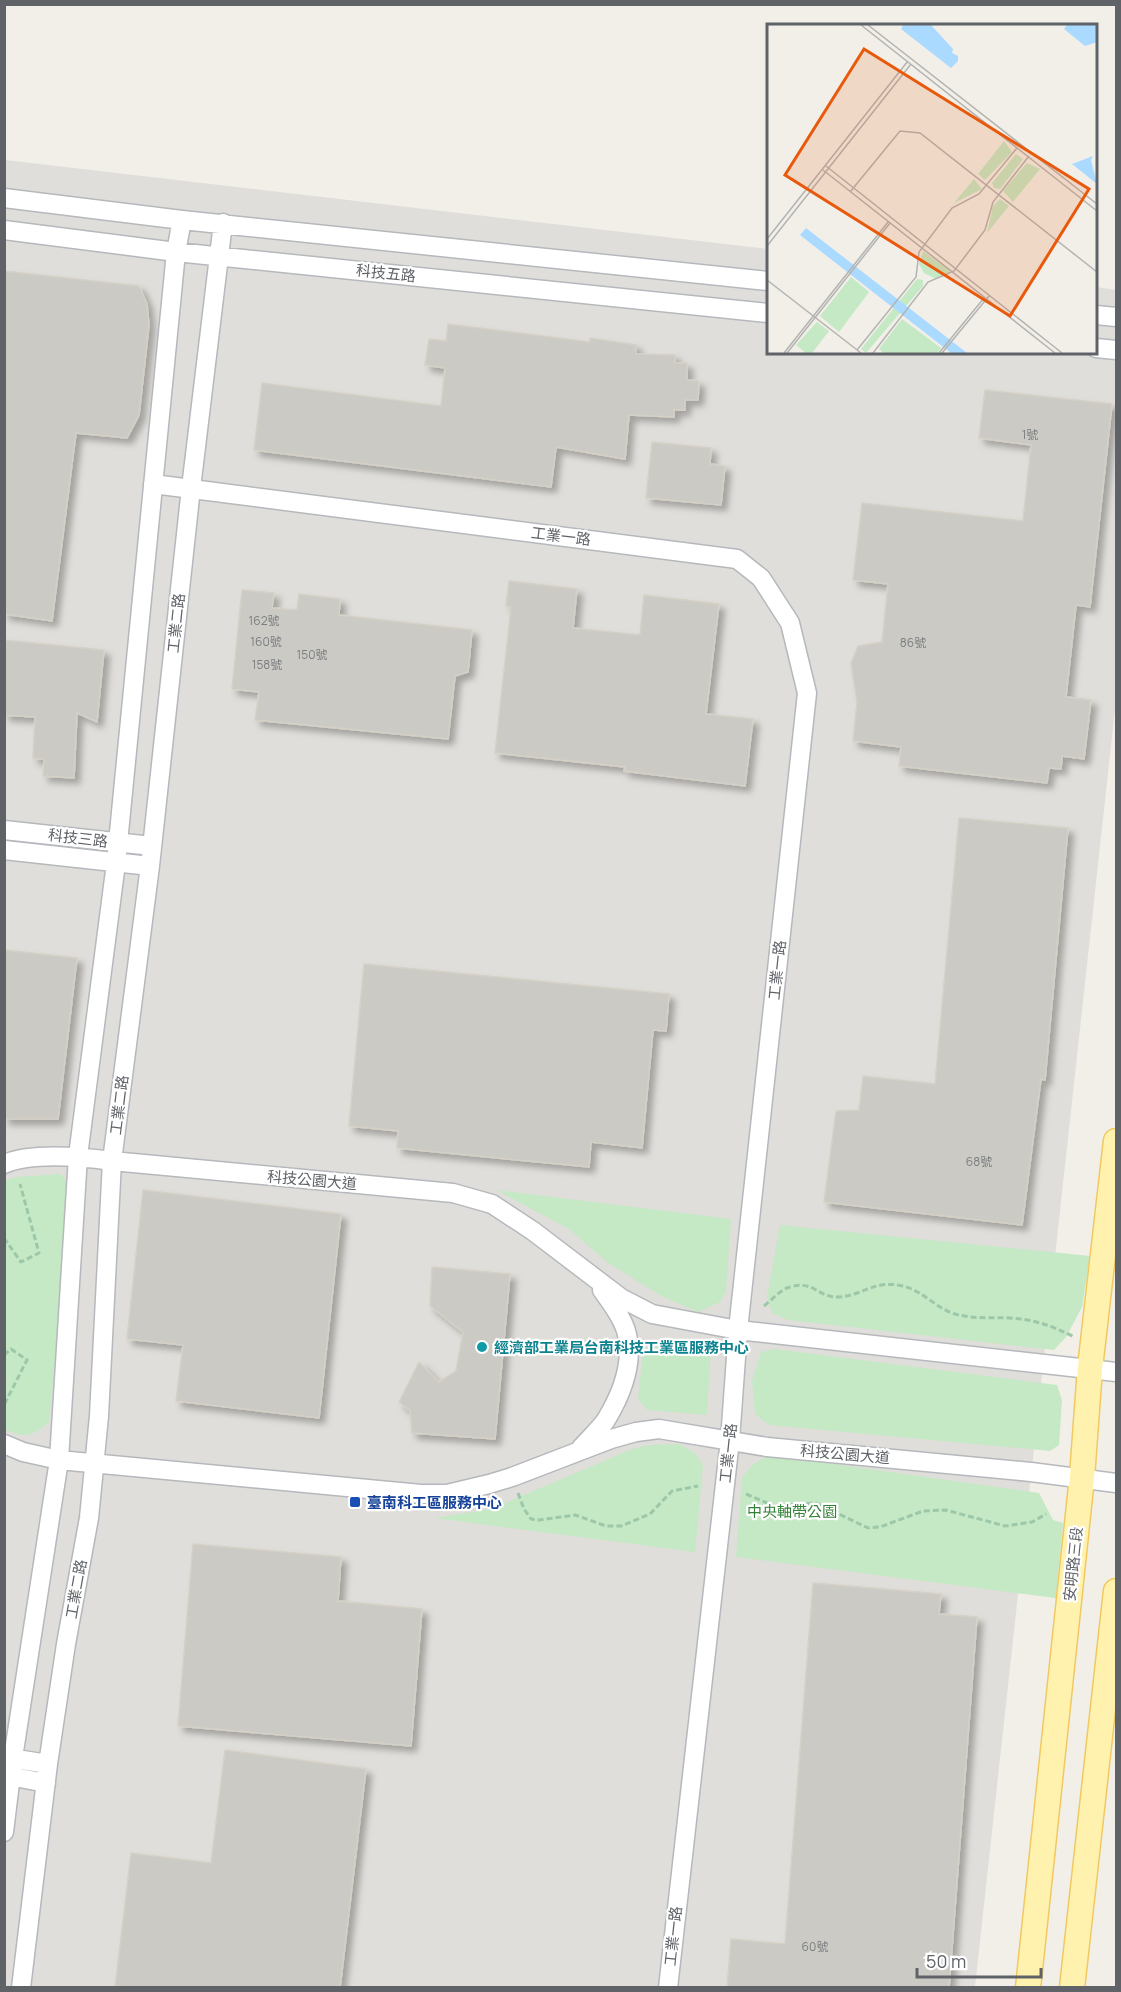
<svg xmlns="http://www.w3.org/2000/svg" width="1121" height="1992" font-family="Manrope,'Noto Sans TC',sans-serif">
<defs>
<filter id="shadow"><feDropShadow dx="5.5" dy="5.5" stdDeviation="3" flood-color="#0004"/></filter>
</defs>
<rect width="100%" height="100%" fill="#f1efe8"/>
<path fill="#e0deda" d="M5 160 768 249V352H1096V287L1116 290V700L975 1987 5 1988Z"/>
<path fill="#c5e8c5" d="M60 1174 69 1183 72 1198 49 1422C32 1437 26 1438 5 1430L4 1181 16 1177Z
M496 1190 731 1219 726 1291 720 1302 698 1312 661 1296 607 1262 569 1229Z
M780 1225 1090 1256 1082 1307 1066 1337 1054 1350 788 1320 772 1313 767 1296Z
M654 1343 711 1348 707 1415 647 1410 638 1399 643 1351Z
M775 1349 1057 1385 1062 1400 1059 1445 1050 1451 769 1425 755 1414 752 1381 761 1352Z
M680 1444 696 1454 703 1465 695 1552 434 1518 491 1509 632 1449 651 1445Z
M769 1455 1039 1493 1053 1520 1063 1523 1056 1598 736 1557 742 1478 751 1466Z"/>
<path fill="#cccac5" stroke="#d6d1c6" stroke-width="1.5" filter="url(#shadow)" d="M4 271 139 286 147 304 149 325 139 415 127 438 76 433 52 621 4 614Z
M448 324 590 342V338L636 345V354L675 355V363H687V380L699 381 698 400H685V410H674V417L629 415 625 459 556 447 551 487 254 450 262 383 441 406 445 368 425 365 429 339 446 341Z
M985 390 1112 404 1090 607 1076 605 1066 697 1091 700 1084 759 1062 756 1061 769 1049 768 1047 783 899 766 901 747 853 741 857 702 851 663 858 646 882 642 888 584 853 580 862 503 1023 521 1031 445 979 438Z
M652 442 711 448 710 464 725 466 721 505 646 498Z
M509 581 577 589 573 628 640 635 644 595 719 604 706 714 753 719 745 786 624 771 625 767 495 753 511 607 506 606Z
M242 590 274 593 272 608 297 610 299 594 340 599 339 615 472 630 468 672 455 676 448 739 255 720 259 692 232 689Z
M4 640 104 650 97 722 77 713 74 778 43 776 44 759 33 758 35 717 4 715Z
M959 818 1068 828 1045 1080 1041 1079 1022 1225 824 1202 836 1111 859 1110 863 1076 935 1084Z
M4 950 77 958 58 1119H4Z
M364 964 669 994 666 1031 653 1030 642 1148 591 1142 589 1167 397 1148 398 1131 349 1126Z
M143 1190 341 1214 319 1418 176 1401 183 1345 127 1339Z
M432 1267 510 1274 495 1439 412 1433 410 1411 399 1402 419 1362 439 1382 456 1371 463 1332 430 1306Z
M193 1544 341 1557 338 1601 422 1609 411 1746 178 1726Z
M813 1583 941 1594 939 1614 977 1617 949 1988H727L731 1939 785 1944Z
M225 1750 366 1769 340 1988H115L131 1853 211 1863Z"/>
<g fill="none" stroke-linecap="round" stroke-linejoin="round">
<defs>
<path id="minor" d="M4 198 182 220 768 281
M4 230 176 252 768 313
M1096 315 1116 317
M1096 348 1116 350
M153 484 737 559 761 578 790 623 807 693 738 1330 730 1440 668 1988
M4 830 152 846
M4 850 150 866
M4 1164C32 1152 83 1157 112 1161L453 1193 492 1204 533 1231 621 1298 652 1314 738 1330 1116 1372
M4 1444 23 1452 59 1460 421 1494H447L489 1484 512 1477 611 1439 636 1432 659 1429 767 1447 1031 1472 1116 1483
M581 1448C589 1439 599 1430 606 1420 620 1397 632 1367 628 1340 626 1322 612 1304 602 1290
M4 1757 48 1764
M4 1775 46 1783
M4 1832 13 1758 59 1460 78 1156 116 863 176 252 182 220
M21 1988 48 1764 66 1644 89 1518 99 1416 112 1161 150 866 191 488 223 223"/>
<path id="major" d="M1028 1988 1082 1477 1090 1368 1116 1141
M1072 1988 1116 1591"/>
</defs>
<use href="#minor" stroke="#b5b8bc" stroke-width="21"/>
<use href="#major" stroke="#f2c960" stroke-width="27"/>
<path stroke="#9cc7a9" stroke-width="3" stroke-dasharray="6 3" stroke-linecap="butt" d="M4 1238 21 1262 39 1253 20 1184
M764 1306C772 1300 781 1289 790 1287 814 1280 817 1297 837 1297 861 1297 873 1279 903 1286 924 1291 938 1311 959 1315 976 1319 992 1317 1009 1318 1033 1319 1053 1326 1074 1337
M4 1355 11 1349 27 1360 4 1405
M518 1493 524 1509 531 1519 539 1520 575 1515 606 1526H621L650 1514 672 1491 698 1486
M746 1494 774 1506 816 1503 868 1528 880 1527 923 1511 946 1510 1005 1526 1032 1522 1046 1514"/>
<use href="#minor" stroke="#fff" stroke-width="18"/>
<use href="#major" stroke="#fff2af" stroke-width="24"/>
</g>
<circle fill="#0f9aa8" stroke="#fff" stroke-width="2" cx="482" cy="1347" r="6"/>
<rect fill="#1a4fb4" stroke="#fff" stroke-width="2" x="349" y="1496" width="12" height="12" rx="3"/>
<g text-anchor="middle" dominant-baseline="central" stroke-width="4.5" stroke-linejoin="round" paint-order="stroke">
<g font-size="12" fill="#7a7d7f">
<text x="1030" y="434">1號</text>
<text x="264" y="620">162號</text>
<text x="266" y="641">160號</text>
<text x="913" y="642">86號</text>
<text x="312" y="654">150號</text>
<text x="267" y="664">158號</text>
<text x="979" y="1161">68號</text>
<text x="815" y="1946">60號</text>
</g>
<g font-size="15" fill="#5f6368" stroke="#fff">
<text transform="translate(386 273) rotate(6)">科技五路</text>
<text transform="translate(561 536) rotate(7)">工業一路</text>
<text transform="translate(176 623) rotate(-84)">工業二路</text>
<text transform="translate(78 838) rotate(7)">科技三路</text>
<text transform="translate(777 970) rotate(-84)">工業一路</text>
<text transform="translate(119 1105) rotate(-83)">工業二路</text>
<text transform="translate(312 1180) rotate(5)">科技公園大道</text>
<text transform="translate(728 1453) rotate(-84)">工業一路</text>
<text transform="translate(845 1454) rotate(5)">科技公園大道</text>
<text transform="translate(1073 1564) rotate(-84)">安明路三段</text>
<text transform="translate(76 1589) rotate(-80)">工業二路</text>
<text transform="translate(673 1936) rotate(-84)">工業一路</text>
</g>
<g font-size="15" font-weight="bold" fill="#0d838f" stroke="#fff" text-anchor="start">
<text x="494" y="1347">經濟部工業局台南科技工業區服務中心</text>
</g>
<g font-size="15" font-weight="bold" fill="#164399" stroke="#fff" text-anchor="start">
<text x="367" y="1502">臺南科工區服務中心</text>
</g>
<g font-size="15" fill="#348238" stroke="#fff">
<text x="792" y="1511">中央軸帶公園</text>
</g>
</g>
<g transform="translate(767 24)">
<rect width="330" height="330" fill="#f1efe8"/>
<path d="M237 117 245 128 218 156 211 150ZM249 130 256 135 233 165 227 164 225 159ZM260 139 273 145 246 178 236 167ZM207 155 215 165 187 179ZM233 175 242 182 220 209 226 182ZM156 227 182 246V250L169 255 157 249 152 240ZM84 253 102 268 72 308 53 292ZM150 255 156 256V262L99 329 94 325ZM135 295 174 324 170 329H117L112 325ZM50 298 62 307 45 329H39L29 321Z" fill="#c5e8c5"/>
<path d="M136 1H164L186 25 185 29 191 32V37L184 44 134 5ZM300 1H330V18L318 22 297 5ZM326 132 324 136 330 160 305 140ZM39 204 200 329H184L33 211Z" fill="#aadaff"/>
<path fill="none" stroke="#b3b3b1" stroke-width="1.5" d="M94 1 330 187M101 1 330 180M59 142 295 329M56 146 288 329M83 168 133 107 153 109 330 248M0 215 141 37M0 222 144 40M0 256 94 329M90 326 149 253 152 228 185 184 212 170 250 124M17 329 121 198M20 329 123 199M106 329 161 258 187 247 218 206 226 178 262 132M172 329 217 274M175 329 222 272"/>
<path fill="#e8590c" fill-opacity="0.15" stroke="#e8590c" stroke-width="3" d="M97 25 322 165 243 292 18 151Z"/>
<rect width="330" height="330" fill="none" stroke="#5f6368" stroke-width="3"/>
</g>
<rect width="1121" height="1992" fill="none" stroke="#5f6368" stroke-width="12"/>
<path d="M917 1968v9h124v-9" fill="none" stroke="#5f6368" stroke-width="3"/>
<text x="926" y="1968" font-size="18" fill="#5f6368" stroke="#ffffff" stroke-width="4.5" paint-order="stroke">50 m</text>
</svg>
